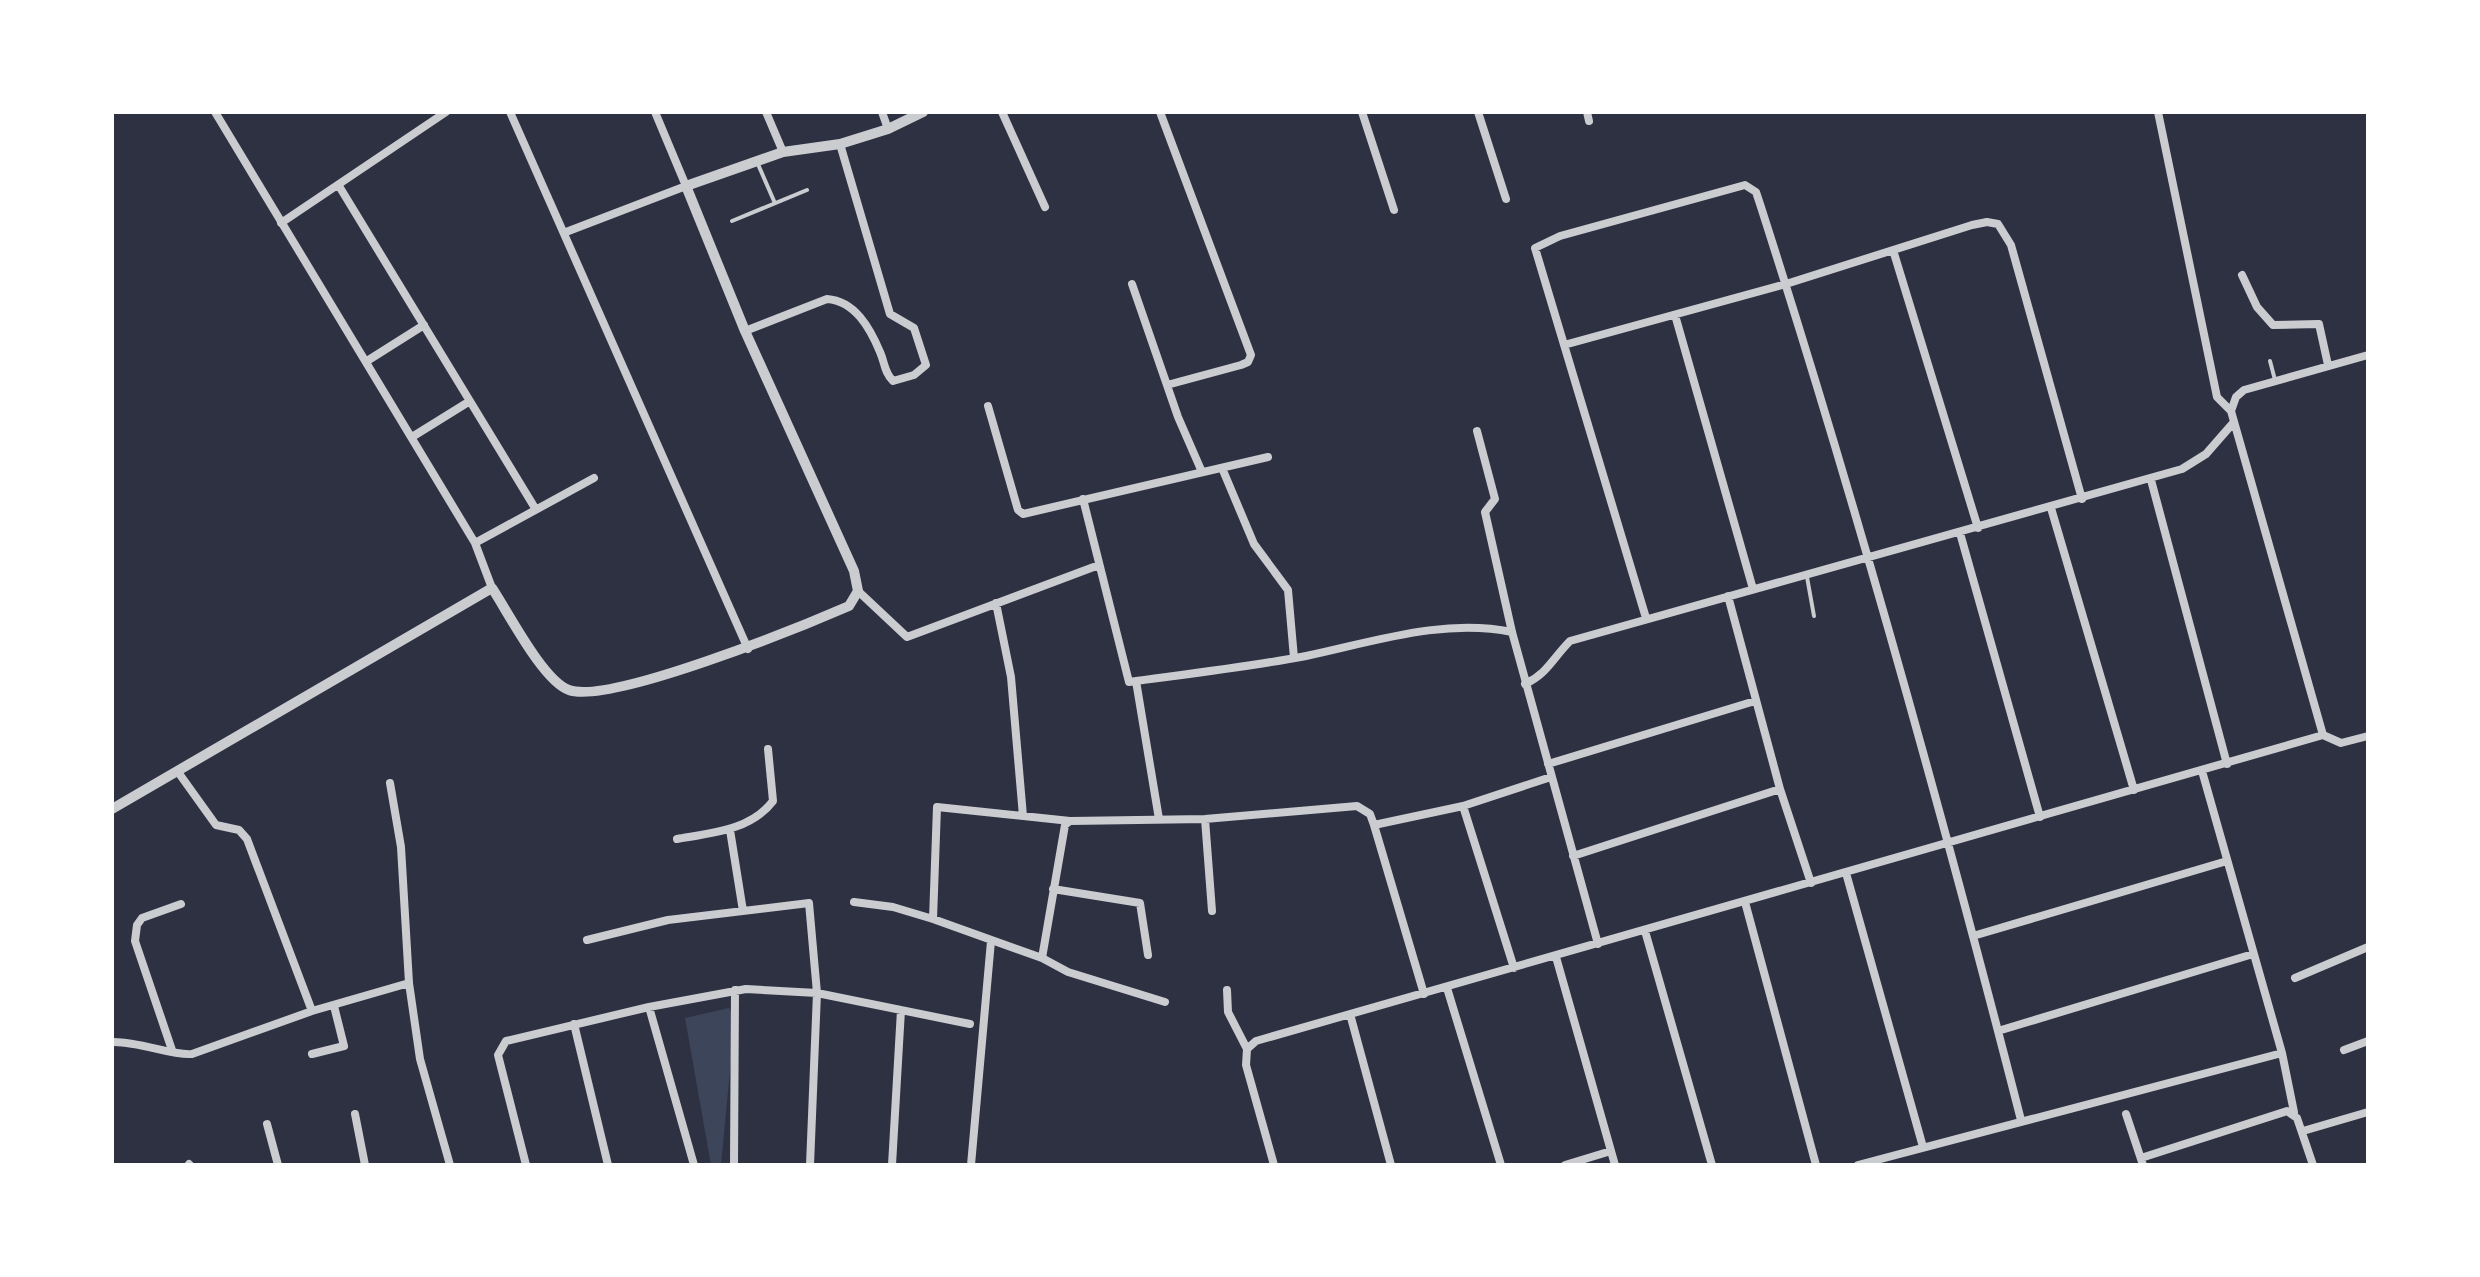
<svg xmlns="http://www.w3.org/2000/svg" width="2480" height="1277" font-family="'Times New Roman',serif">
<rect width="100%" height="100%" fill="#2d3142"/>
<path fill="#3c4559" d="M729 1008 735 1019 721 1165H711L685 1018Z"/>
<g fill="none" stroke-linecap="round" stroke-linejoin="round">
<path stroke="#caccd0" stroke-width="4" d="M757 162 774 201
M732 221 807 190
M2270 361 2275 380
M1807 577 1814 616"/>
<path stroke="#caccd0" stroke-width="8" d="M215 112 475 543 492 588
M510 112 748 649
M766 112 783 152
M882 112 888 129
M1002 112 1045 207
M1160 112 1251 355 1248 362 1241 365 1167 385
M1362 112 1394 210
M1478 112 1506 199
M1587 112 1589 121
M2158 112 2217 397 2231 411
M339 186 535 508
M281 223 446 112
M566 232 686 186 655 112
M1893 250 1978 528
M2242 275 2257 307 2273 325 2319 324 2328 365
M1132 284 1178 417 1202 472
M1675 315 1753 589
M745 331 827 299C855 301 870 328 880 352 885 363 884 372 893 381L914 375 926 365 914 328 890 314 840 144
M1564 345 1786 284 1972 225 1987 222 1998 224 2011 245 2082 499
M367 361 424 325
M988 406 1018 510 1023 514 1268 457
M1477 431 1495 499 1485 512 1512 632 1598 944
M412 437 470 401
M1222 468 1254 544 1288 590 1294 658
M2151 480 2227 764
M1083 499 1129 682C1188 674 1248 667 1306 656 1373 642 1443 618 1512 632
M2051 508 2134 790
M1960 533 2040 817
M475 543 594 478
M858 591 907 637 1099 565
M1728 596 1780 789 1811 883
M996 603 1011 677 1023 816
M1646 618 1535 248 1560 236 1745 185 1756 192 1760 204C1857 506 1942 812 2021 1120
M1136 681 1159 819
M1525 684C1547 674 1553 658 1570 641L2182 469 2206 454 2234 422
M2323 735 2341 743 2368 736
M1548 764 1755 701
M2202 771 2282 1053 2294 1112
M178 772 216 825 239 830 247 839 312 1011
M390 783 401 847 409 983 420 1059 450 1165
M1463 806 1514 968
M1205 819 1212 911
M730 830 743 911
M677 839C712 833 751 830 773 801L768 749
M1573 856 1780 789
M1846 873 1923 1147
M1053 889 1140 903 1148 955
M854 902 893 907 933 919 1042 958 1068 972 1165 1002
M1745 902 1816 1165
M933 919 937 807 1070 821
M1645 931 1712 1165
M1973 936 2227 861
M587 940 668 920 809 903 817 993 810 1165
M1556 957 1615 1165
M1042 958 1065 825 1070 821 1205 819 1357 806 1370 814 1374 825
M2295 978 2368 947
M1447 988 1501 1165
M1227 990 1228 1012 1247 1049
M1424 994 1374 825 1463 806 1551 777
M649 1007 694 1165
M1350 1014 1391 1165
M574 1024 608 1165
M1998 1031 2253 954
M112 1042C139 1041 172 1056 192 1054L312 1011 409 983
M172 1050 135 941 137 925 142 918 181 904
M2344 1050 2368 1041
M312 1054 344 1046 334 1006
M355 1114 365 1165
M2126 1114 2143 1165
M267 1124 278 1165
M2303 1131 2368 1112
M2141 1158 2287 1111 2297 1118 2313 1165
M189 1164 190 1165
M526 1165 498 1055 506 1041 649 1007 746 989 817 993 970 1024
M734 1165 735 990
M892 1165 901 1010
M971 1165 991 941
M1274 1165 1246 1065 1247 1049 1256 1041 2323 735 2231 411 2236 397 2244 390 2368 355
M1565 1165 1611 1151
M1858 1165 2282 1053"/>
<path stroke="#caccd0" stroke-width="10" d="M112 809 492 588C508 612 543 681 569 690 609 705 803 626 849 606L858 591 854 571 745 331 686 186 783 152 840 144 888 129 923 112"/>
</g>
<rect width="2480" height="1277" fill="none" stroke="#ffffff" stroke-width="228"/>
</svg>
